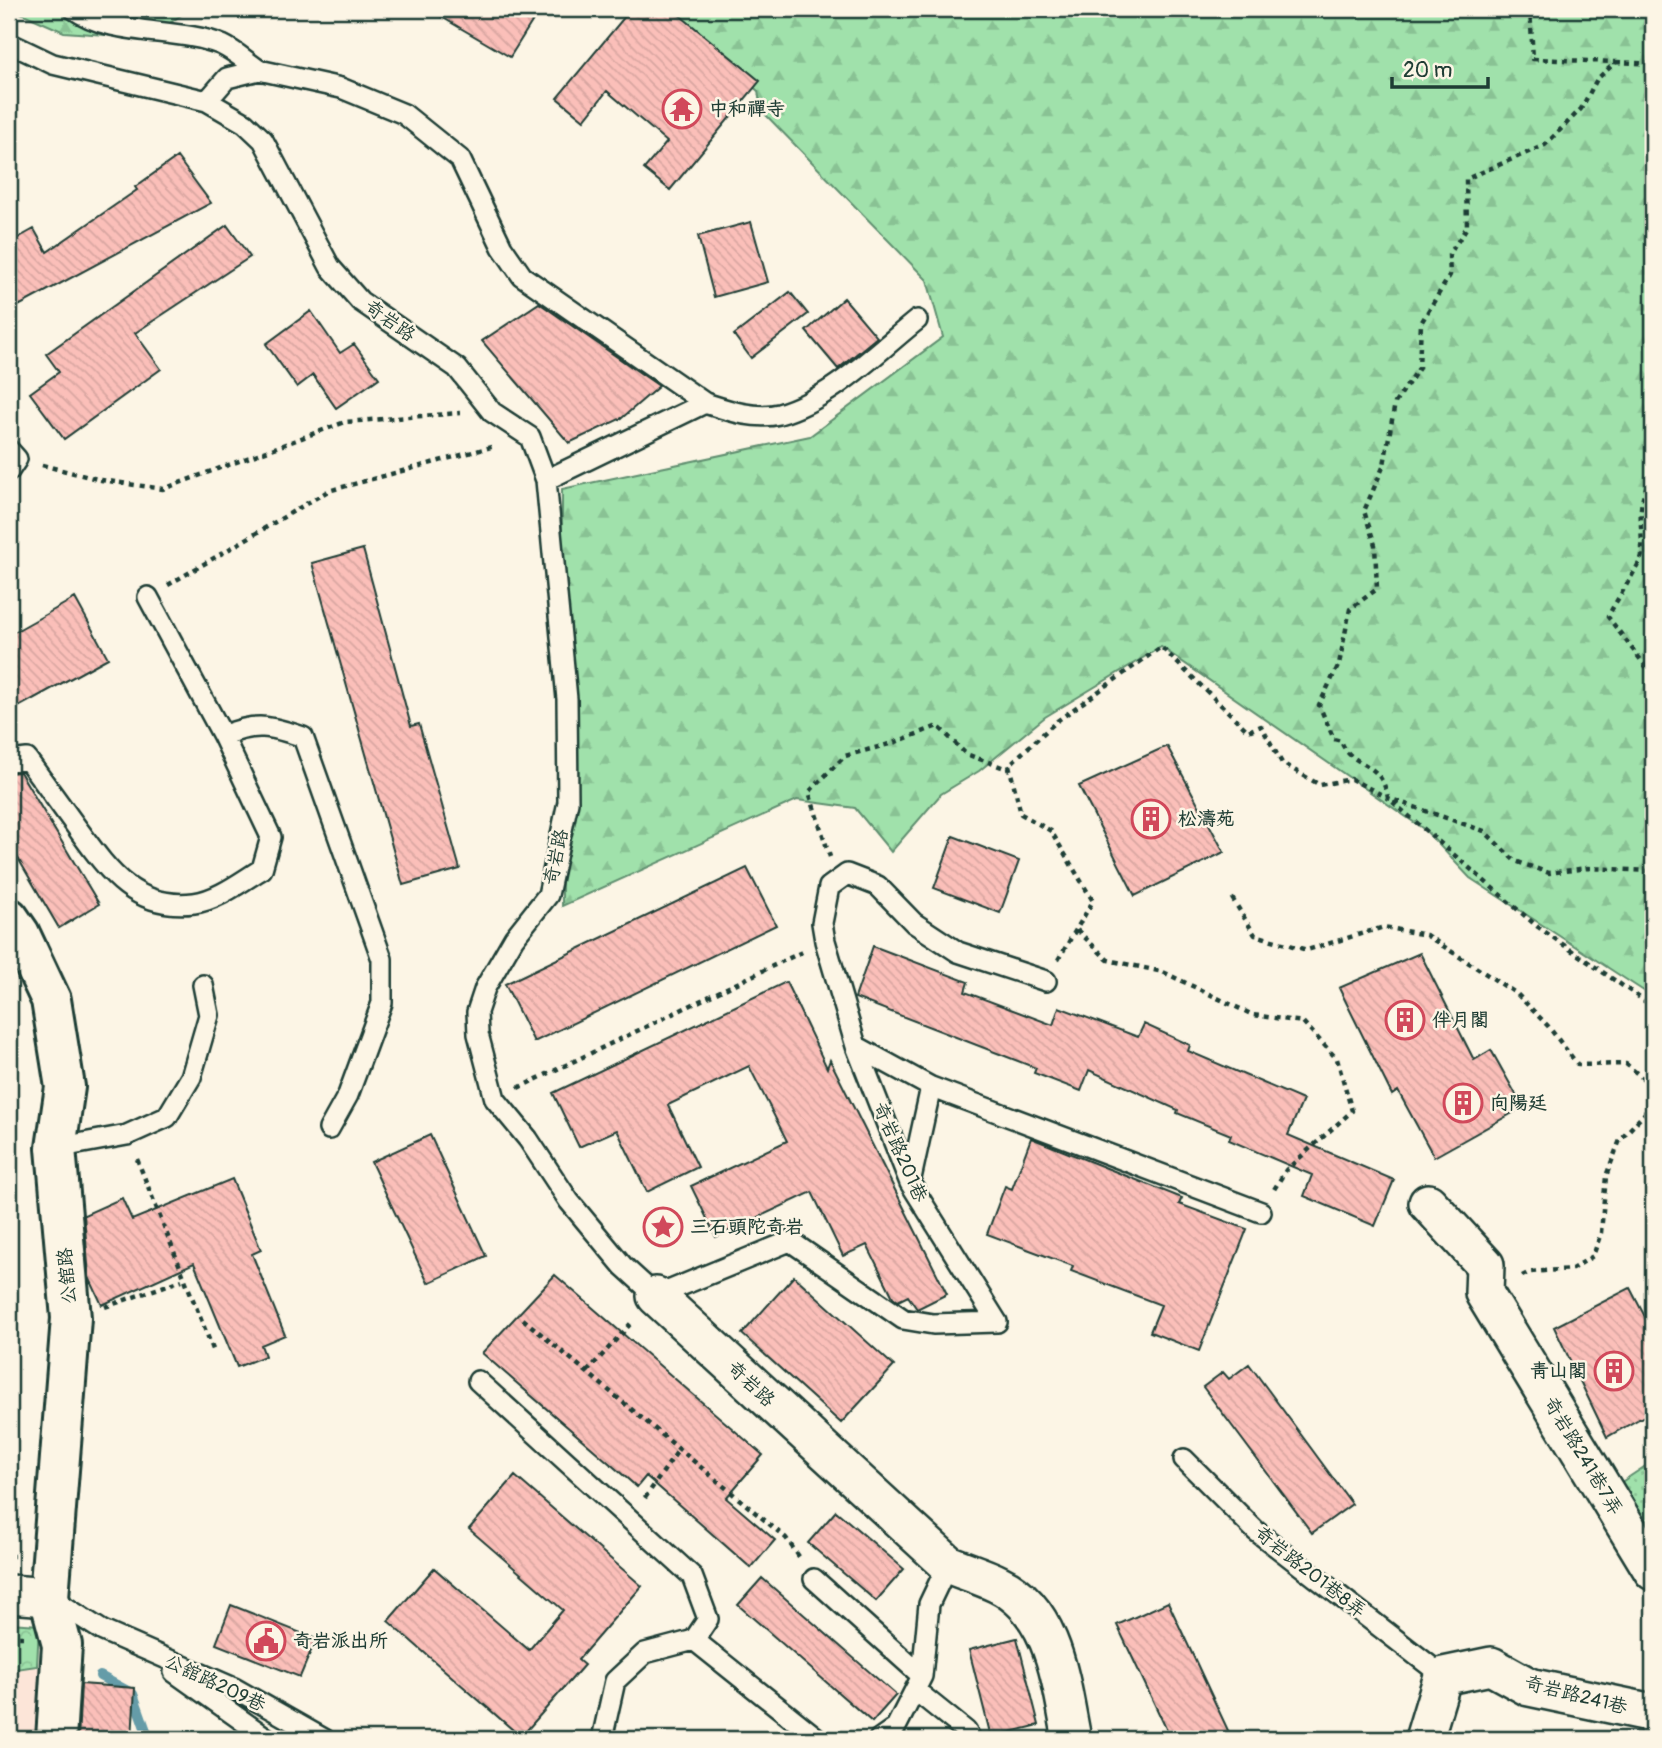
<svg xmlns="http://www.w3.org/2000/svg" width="1662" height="1748" font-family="Pangolin,'LXGW WenKai TC',sans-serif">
<defs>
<pattern id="grass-dots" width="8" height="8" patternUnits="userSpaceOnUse" patternTransform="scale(1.75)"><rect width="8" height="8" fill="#a0e1ab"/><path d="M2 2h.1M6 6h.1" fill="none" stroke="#89c294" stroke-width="1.8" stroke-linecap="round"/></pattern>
<pattern id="forest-firs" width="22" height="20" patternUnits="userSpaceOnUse" patternTransform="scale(1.75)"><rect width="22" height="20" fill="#a0e1ab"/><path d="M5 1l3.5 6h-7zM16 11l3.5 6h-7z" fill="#89c294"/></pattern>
<pattern id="park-crowns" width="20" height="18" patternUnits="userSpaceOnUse" patternTransform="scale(1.75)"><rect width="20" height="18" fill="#a0e1ab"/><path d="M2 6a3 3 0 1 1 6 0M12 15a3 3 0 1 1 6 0" fill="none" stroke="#89c294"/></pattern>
<pattern id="building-back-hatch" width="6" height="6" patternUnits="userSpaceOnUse" patternTransform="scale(1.75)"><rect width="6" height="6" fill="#fbbfb9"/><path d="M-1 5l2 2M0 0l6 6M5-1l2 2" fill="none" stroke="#d7a5a0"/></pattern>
</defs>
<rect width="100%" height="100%" fill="#fcf5e5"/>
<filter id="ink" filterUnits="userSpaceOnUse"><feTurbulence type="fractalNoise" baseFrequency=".0143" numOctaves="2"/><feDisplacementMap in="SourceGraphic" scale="14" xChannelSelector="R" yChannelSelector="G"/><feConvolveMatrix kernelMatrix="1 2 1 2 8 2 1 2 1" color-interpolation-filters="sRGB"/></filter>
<g filter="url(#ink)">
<path fill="#fce5d8" d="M42 1665 38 1739H9V1670Z"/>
<path fill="url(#grass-dots)" stroke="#608f70" stroke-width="2" d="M1653 1461V1542L1617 1485Z"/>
<path fill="url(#forest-firs)" stroke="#608f70" stroke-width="2" d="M12 9H190L148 38 64 32Z
M663 9H1653V997L1470 878 1425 830 1161 647 1045 717 979 771 941 794 891 852 855 808 797 800 562 906V489L810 436 943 337 927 280 761 110 758 91Z"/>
<path fill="url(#park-crowns)" stroke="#608f70" stroke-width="2" d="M9 1623 39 1625 37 1666 9 1670Z"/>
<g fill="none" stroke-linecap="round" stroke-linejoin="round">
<path stroke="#659ca8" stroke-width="10" d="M100 1676 133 1694 149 1739"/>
</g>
<path fill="url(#building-back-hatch)" stroke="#1f3d34" stroke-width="2" d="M428 9H540L510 57Z
M631 9H672L760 81 670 190 644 169 667 142 607 91 584 120 557 98Z
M177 157 211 203 9 311V243L34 229 47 252 137 190 135 187Z
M751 222 768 282 714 297 698 236Z
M227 225 250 257 135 333 161 369 64 439 30 393 59 372 46 354Z
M790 292 808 314 751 358 734 335Z
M844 298 877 337 838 369 806 331Z
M539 303 659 386 622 418 569 443 482 341Z
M311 311 340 353 354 344 379 378 336 408 313 375 297 387 266 344Z
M363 549 411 726 419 724 460 869 403 885 312 563Z
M75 598 108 658 9 712V635Z
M1167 746 1224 852 1135 896 1079 786Z
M20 772 99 904 59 928 9 843V773Z
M953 836 1019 861 1000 913 934 888Z
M747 868 776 925 534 1042 505 984Z
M873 946 968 982 965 992 1053 1025 1059 1007 1138 1037 1144 1024 1190 1045 1188 1051 1303 1100 1288 1135 1394 1180 1375 1226 1304 1196 1312 1175 1229 1140 1231 1135 1177 1113 1178 1110 1089 1070 1081 1091 1034 1073 1036 1068 855 998Z
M1420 953 1474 1060 1491 1050 1523 1107 1434 1157 1398 1091 1392 1095 1339 988Z
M786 982 827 1068 830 1060 947 1294 917 1309 908 1296 898 1301 893 1297 867 1245 843 1256 812 1192 716 1237 691 1186 787 1141 749 1066 668 1105 698 1167 647 1192 617 1130 579 1147 553 1093Z
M430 1135 486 1256 428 1283 371 1162Z
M1031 1138 1182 1198 1179 1204 1247 1229 1199 1351 1150 1332 1161 1305 1071 1271 1073 1266 987 1234 1005 1186 1012 1189Z
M232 1179 261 1250 252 1254 285 1335 261 1345 265 1356 237 1367 194 1263 102 1305 89 1277 84 1215 122 1198 132 1220Z
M555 1275 763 1455 726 1498 775 1540 751 1568 646 1476 637 1487 482 1353Z
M794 1276 894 1366 841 1423 742 1334Z
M1630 1288 1653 1332V1411L1607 1437 1554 1327Z
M1249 1364 1352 1504 1312 1533 1203 1387 1223 1372 1229 1379Z
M515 1476 642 1586 578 1660 584 1665 521 1737 388 1621 434 1568 529 1650 545 1631 563 1610 469 1529Z
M836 1511 904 1569 876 1601 808 1543Z
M762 1578 896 1695 872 1722 738 1605Z
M1168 1602 1232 1739H1171L1117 1625Z
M231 1605 316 1639 300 1677 216 1644Z
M1017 1638 1039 1725 991 1737 969 1650Z
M81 1684 135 1688 132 1739H78Z"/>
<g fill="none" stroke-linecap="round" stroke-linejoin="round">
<defs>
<path id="service" d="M74 9C112 37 179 27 222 45 235 51 247 62 259 70
M9 43 53 64 207 101 245 123 263 140 330 267 360 301 457 368 492 412 530 437 546 480 567 699 568 802 548 895 514 938 485 988 477 1012 478 1034 495 1099 528 1139 569 1201 623 1266 656 1296 790 1241 903 1319 933 1324 997 1322
M207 101 227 78 259 70 341 88 404 114 460 159 502 247 522 276 705 403 546 480
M705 403C727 410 755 420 779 414 830 400 877 352 917 320
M9 450 17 459 9 471
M148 597 223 736
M9 761 27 759C43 781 59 803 75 825 107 869 133 910 194 903 218 900 242 881 262 869L271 837 223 736C255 722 271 726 303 737L382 959V1003L348 1095 329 1129
M856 1046 931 1087 1261 1212
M56 1148 127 1135 167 1117 191 1077 209 1015 203 985
M910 1183 931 1087
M997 1322 910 1183 856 1046 825 941 822 923 829 887 847 874 878 886 914 923 958 952 1046 981
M478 1381 692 1576 708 1619 694 1640
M1184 1459 1256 1531 1443 1676
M814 1579 922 1676
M53 1599 103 1631 234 1688 324 1739
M694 1640 818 1739
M174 1672 268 1739
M915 1690 966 1731 971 1739
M602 1739 615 1681 645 1653 694 1640
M879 1739 896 1727 922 1676 929 1604 948 1564"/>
<path id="minor" d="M1428 1203 1485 1265 1484 1293 1653 1571
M656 1296 948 1564C964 1571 982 1576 998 1584 1055 1611 1061 1684 1072 1739
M9 1594 49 1597
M1424 1739 1443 1676 1491 1666 1529 1687 1653 1713"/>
<path id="tertiary" d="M9 918 20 934 51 1000 65 1087 56 1148 71 1318 49 1597 62 1645 56 1739"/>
</defs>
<use href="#service" stroke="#1f3d34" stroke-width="24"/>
<use href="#minor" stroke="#1f3d34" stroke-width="42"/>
<use href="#tertiary" stroke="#1f3d34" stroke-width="44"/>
<path stroke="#1f3d34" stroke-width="4.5" stroke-dasharray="5 5" stroke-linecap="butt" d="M1530 9 1533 59 1616 62 1597 79 1581 109 1545 145 1466 179 1467 227 1449 255 1450 275 1421 323 1419 368 1395 403 1384 465 1364 511 1375 545 1377 589 1350 609 1339 664 1319 705 1334 739 1341 741C1352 770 1380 757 1388 798L1538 927 1653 1007
M1616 62 1653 64
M42 465 101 480 163 489 345 422 460 413
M1653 477C1634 500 1643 528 1642 555 1642 562 1613 605 1608 617L1653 676
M168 585 328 491 495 446
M830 857 809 792 845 756 893 743 938 726 966 754 1010 770
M1232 898 1255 935 1307 950 1384 927 1426 935 1517 994 1548 1026 1578 1065 1626 1064 1651 1085 1645 1113 1620 1140 1606 1176 1601 1233 1593 1256 1572 1269 1530 1272 1518 1278
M1077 930 1108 960 1163 972 1253 1015 1303 1022 1337 1059 1352 1111 1286 1170 1273 1191
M1058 960 1093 901 1051 831 1021 814 1009 765 1057 721 1161 647 1248 731 1261 726 1282 763 1320 785 1351 779 1388 798 1484 831 1515 861 1549 873 1587 868 1653 871
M518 1088 804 951
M137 1159 214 1352
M105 1307 182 1280
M523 1319 786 1538 800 1558
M587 1372 633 1321
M645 1498 679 1449
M9 1556H19
M9 1637H23"/>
<use href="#service" stroke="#fcf5e5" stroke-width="19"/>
<use href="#minor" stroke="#fcf5e5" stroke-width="37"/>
<use href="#tertiary" stroke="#fcf5e5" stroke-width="38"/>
</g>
</g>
<defs>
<symbol id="temple-ring" viewBox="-11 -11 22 22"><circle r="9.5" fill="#fcf5e5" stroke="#d1495b" stroke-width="1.5"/><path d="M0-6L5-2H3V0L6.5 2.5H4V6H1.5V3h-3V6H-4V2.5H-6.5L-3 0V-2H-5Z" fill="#d1495b"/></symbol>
<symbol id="building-ring" viewBox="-11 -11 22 22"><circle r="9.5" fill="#fcf5e5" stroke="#d1495b" stroke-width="1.5"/><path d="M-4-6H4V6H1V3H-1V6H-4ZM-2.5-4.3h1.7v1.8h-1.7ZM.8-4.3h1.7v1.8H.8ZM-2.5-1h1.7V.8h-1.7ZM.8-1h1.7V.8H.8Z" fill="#d1495b"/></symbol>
<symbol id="sight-ring" viewBox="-11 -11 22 22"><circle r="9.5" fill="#fcf5e5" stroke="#d1495b" stroke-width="1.5"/><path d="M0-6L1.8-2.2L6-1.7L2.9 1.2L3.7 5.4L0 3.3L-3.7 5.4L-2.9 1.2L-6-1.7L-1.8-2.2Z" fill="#d1495b"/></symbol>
<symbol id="civic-ring" viewBox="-11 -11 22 22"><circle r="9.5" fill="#fcf5e5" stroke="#d1495b" stroke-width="1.5"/><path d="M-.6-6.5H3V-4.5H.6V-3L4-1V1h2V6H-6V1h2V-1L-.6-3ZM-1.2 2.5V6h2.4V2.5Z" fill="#d1495b"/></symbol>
</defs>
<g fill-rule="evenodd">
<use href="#temple-ring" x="660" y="87" width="44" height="44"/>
<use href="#building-ring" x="1129" y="797" width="44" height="44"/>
<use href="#building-ring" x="1383" y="998" width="44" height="44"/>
<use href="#building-ring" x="1441" y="1081" width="44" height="44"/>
<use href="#sight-ring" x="641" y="1205" width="44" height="44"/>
<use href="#building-ring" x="1592" y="1349" width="44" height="44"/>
<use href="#civic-ring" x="244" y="1619" width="44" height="44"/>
</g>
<g text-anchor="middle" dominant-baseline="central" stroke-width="5" stroke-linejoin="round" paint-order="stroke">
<g font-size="19" font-weight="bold" fill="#1f3d34" stroke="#fcf5e5" text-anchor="start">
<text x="709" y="109">中和禪寺</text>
<text x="1178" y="819">松濤苑</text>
<text x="1432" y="1020">伴月閣</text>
<text x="1490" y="1103">向陽廷</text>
<text x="690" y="1227">三石頭陀奇岩</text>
<text x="1587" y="1371" text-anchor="end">青山閣</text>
<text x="293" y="1641">奇岩派出所</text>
</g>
<g font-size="19" fill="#1f3d34" stroke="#fcf5e5">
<text transform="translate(390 321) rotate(35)">奇岩路</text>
<text transform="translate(556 857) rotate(-78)">奇岩路</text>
<text transform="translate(900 1152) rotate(66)">奇岩路201巷</text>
<text transform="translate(67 1276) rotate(-95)">公舘路</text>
<text transform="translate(751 1384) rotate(43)">奇岩路</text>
<text transform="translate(1583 1456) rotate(59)">奇岩路241巷7弄</text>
<text transform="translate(1310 1572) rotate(38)">奇岩路201巷8弄</text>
<text transform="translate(215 1683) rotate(25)">公舘路209巷</text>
<text transform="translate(1576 1695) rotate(14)">奇岩路241巷</text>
</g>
</g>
<rect width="1662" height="1748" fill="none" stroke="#fcf5e5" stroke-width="35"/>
<rect x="18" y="18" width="1627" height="1713" fill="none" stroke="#1f3d34" stroke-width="2.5" filter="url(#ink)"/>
<path d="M1392 77v10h96v-10" fill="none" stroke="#1f3d34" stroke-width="3.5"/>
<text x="1403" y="77" font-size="21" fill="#1f3d34" stroke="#fcf5e5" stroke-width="5" paint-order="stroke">20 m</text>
</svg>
